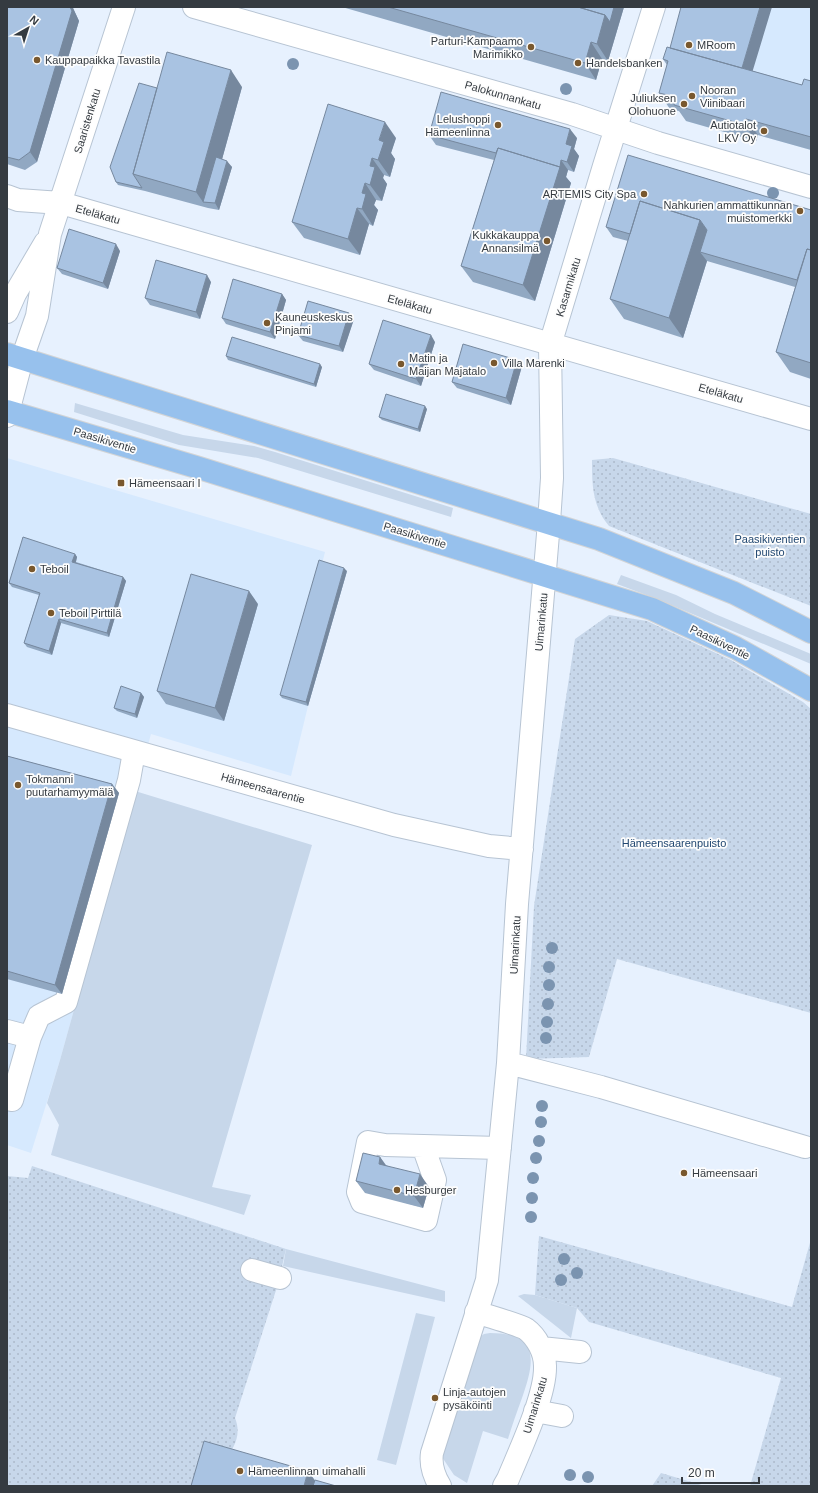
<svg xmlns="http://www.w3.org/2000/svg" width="818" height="1493" font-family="Arial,sans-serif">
<defs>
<pattern id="park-dots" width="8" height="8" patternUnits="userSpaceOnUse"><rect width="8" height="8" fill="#c7d7ea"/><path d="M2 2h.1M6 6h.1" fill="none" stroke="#acb9ca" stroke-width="1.8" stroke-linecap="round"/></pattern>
</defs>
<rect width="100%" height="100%" fill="#e7f1fe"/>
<path fill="#d6e9fe" d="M693 7H811V150L758 135 756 141 686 121 688 114 670 109Z
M7 458 325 552 322 564 347 571 308 706 291 776 151 734 60 1060 31 1153 7 1145Z"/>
<path fill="#c7d7ea" d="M75 403 183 435 254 446 275 452 453 508 451 517 258 458 179 445 74 412Z
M621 575 676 595 715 614 811 654V664L657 599 617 584Z
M135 791 312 845 212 1187 251 1195 244 1215 51 1155 59 1125 47 1103 60 1060Z
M286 1249 445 1291V1302L283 1266Z
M524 1294 535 1295 577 1308 571 1338 518 1296Z
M416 1313 435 1317 396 1465 377 1460Z
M490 1333C540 1333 535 1361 522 1398 517 1412 512 1425 508 1439L483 1431 467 1483 454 1475 442 1457 477 1339 484 1334Z"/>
<path fill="url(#park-dots)" d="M613 458 811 514V606L609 526C592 506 592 484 592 460Z
M609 615 647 621 731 660 803 702 811 709V1013L617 959 589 1057 526 1059 534 906 575 639Z
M32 1166 286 1249 278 1284 235 1418C247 1447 215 1469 196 1486H7V1176L28 1178Z
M539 1236 792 1307 811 1239V1486H750L781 1378 589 1322 577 1308 535 1295Z
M661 1473 705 1486H652Z"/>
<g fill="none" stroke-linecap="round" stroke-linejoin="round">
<defs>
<path id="minor" d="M194 7 572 114 658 143 811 187
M7 196 18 200 61 203 811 419
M7 312 15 294 45 243
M7 416 22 359 37 316 50 234 124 7
M7 715 394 825 489 846 522 849
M7 1031 30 1037 12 1100 7 1099
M30 1037 39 1016 66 1002 129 780 134 752
M508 1063 601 1087 805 1147
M423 1146 435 1180 426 1220 362 1202 358 1192 368 1142 385 1145 500 1148
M252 1270 280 1278
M476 1312C487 1316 517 1324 526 1329 537 1337 545 1353 545 1366 546 1395 520 1450 508 1479L504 1486
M541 1348 580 1352
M535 1411 562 1416
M440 1486C434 1476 430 1466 432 1453L487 1280 508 1063 517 904 549 522 552 478 550 345 604 166 654 7"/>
<path id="major" d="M7 354 599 539 734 593 811 632
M7 411 196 467 652 609 736 648 811 690"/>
</defs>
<use href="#minor" stroke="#b7c4d3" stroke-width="24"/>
<use href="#major" stroke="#d3d4d5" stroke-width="24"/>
<use href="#minor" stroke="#fff" stroke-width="22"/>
<use href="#major" stroke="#97c1ed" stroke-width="22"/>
</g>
<g fill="#7b94b0">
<circle cx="293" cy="64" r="6"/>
<circle cx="566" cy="89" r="6"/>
<circle cx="773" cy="193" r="6"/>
<circle cx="552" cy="948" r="6"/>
<circle cx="549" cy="967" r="6"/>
<circle cx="549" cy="985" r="6"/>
<circle cx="548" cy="1004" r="6"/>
<circle cx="547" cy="1022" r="6"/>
<circle cx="546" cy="1038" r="6"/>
<circle cx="542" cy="1106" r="6"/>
<circle cx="541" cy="1122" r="6"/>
<circle cx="539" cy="1141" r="6"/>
<circle cx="536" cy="1158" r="6"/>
<circle cx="533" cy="1178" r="6"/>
<circle cx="532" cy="1198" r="6"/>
<circle cx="531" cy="1217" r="6"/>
<circle cx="564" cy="1259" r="6"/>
<circle cx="577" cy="1273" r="6"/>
<circle cx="561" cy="1280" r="6"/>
<circle cx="570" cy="1475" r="6"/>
<circle cx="588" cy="1477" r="6"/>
</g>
<path fill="#91a8c2" d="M7 7 73 8 79 21 37 162 25 170 7 164Z
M342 7H624L608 61 602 59 596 80Z
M663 59 753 71 802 85 811 81V150L758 135 756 141 686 121 679 111 670 109 659 93 667 65Z
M242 87 222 159 232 167 219 210 208 208 145 191 118 185 116 182 157 88Z
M429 135 577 138 574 149 579 156 574 172 568 170 566 177 571 183 535 301 473 282 461 266 494 160 436 145Z
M396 138 391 153 395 159 390 177 384 175 383 178 387 184 382 201 376 200 374 205 378 210 373 226 369 224 360 255 304 238 292 222Z
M811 210V379L790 372 776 352 795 287 707 261 683 338 624 319 610 299 628 241 613 237 606 227Z
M120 251 108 289 62 274 57 268Z
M211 282 200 319 150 305 145 298Z
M282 294 286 300 275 339 226 324 222 318Z
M354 319 343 352 303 341 298 335Z
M435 342 421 386 374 370 369 364Z
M226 356 322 367 316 387 228 360Z
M522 366 511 405 457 388 452 382Z
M427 409 420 432 382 420 379 417Z
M75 554 77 557 76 562 123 577 126 581 109 637 61 623 52 655 27 647 24 643 39 595 12 587 9 583Z
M347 571 308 706 282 698 280 695Z
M258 604 224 721 166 704 157 691Z
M141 693 144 697 137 718 117 711 114 708Z
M7 756 112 784 119 793 62 994 7 979Z
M380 1157 386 1165 429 1187 423 1208 365 1193 356 1181Z"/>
<path fill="#76889e" d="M70 7H72L73 8 79 21 37 162 30 152Z
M614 7H624L608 61 597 44 605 15Z
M760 7H772L749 83 741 71Z
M591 42 602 59 596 80 585 63Z
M231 70 242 87 210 203 203 202 196 192Z
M746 119 758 135 756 141 745 125Z
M385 122 396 138 391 153 395 159 390 177 378 160 379 140Z
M570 129 577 138 574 149 579 156 574 172 567 162 566 144Z
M372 158 384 175 383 178 387 184 382 201 370 185V166Z
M561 160 568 170 566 177 571 183 535 301 523 285Z
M227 161 232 167 219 210 215 203Z
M365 183 376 200 374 205 378 210 373 226 362 209V193Z
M357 208 369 224 360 255 348 239Z
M700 220 714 240 700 252 707 261 683 338 669 318Z
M116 244 120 251 108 289 103 283Z
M207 275 211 282 200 319 196 312Z
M282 294 286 300 275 339 270 332Z
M349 313 354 319 343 352 339 346Z
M431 335 435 342 421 386 416 379Z
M517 360 522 366 511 405 506 398Z
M320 364 322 367 316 387 314 384Z
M425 406 427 409 420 432 418 429Z
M75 554 77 557 75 565 72 562Z
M344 568 347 571 308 706 306 702Z
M123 577 126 581 109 637 107 633Z
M249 591 258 604 224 721 215 708Z
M59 619 61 623 52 655 49 651Z
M141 693 144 697 137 718 135 714Z
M112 784 119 793 62 994 55 985Z
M380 1157 389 1170 379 1164Z
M420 1174 429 1187 423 1208 414 1196Z
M308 1471 317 1483 316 1486H304Z"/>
<path fill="#a9c3e2" stroke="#76889e" d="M7 7H70L72 11 30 152 19 160 7 157Z
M388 7H578L605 15 597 44 591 42 585 63Z
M578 7H614L610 22 605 15Z
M681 7H760L742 68 670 48Z
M667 47 802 85 804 79 811 81V137L746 119 745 125 674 105 676 97 659 93 668 61 663 59Z
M167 52 231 70 196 192 133 174Z
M139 83 157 88 133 174 142 188 116 182 110 167Z
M441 92 570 129 566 144 572 146 567 162 561 160 560 167 498 148 496 153 429 135Z
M328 104 385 122 379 140 384 142 378 160 372 158 370 166 375 167 370 185 365 183 362 193 366 194 362 209 357 208 348 239 292 222Z
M498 148 560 167 523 285 461 266Z
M628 155 811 210V250L807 249 797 280 700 252 707 230 700 220 640 201 630 234 606 227Z
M216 157 227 161 215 203 203 202Z
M640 201 700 220 669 318 610 299Z
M69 229 116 244 103 283 57 268Z
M807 249 811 250V363L776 352Z
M156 260 207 275 196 312 145 298Z
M233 279 282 294 270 332 222 318Z
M308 301 349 313 339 346 298 335Z
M383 320 431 335 416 379 369 364Z
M232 337 320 364 314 384 226 356Z
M463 344 517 360 506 398 452 382Z
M386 394 425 406 418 429 379 417Z
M23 537 75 554 72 562 123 577 107 633 59 619 49 651 24 643 40 593 9 583Z
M319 560 344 568 306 702 280 695Z
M191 574 249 591 215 708 157 691Z
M121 686 141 693 135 714 114 708Z
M7 756 112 784 55 985 7 971Z
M363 1153 380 1157 379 1164 420 1174 414 1196 356 1181Z
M204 1441 308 1471 304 1486H191Z
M315 1480 336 1486H313Z"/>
<g fill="#79582e" stroke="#fdfdfd" stroke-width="1.5">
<circle cx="689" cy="45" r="4"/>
<circle cx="531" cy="47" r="4"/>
<circle cx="37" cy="60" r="4"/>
<circle cx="578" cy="63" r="4"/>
<circle cx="692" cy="96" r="4"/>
<circle cx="684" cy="104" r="4"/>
<circle cx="498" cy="125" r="4"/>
<circle cx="764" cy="131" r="4"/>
<circle cx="644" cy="194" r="4"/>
<circle cx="800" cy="211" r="4"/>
<circle cx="547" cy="241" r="4"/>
<circle cx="267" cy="323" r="4"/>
<circle cx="494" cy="363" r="4"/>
<circle cx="401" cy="364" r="4"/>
<rect x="117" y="479" width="8" height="8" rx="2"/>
<circle cx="32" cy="569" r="4"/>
<circle cx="51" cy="613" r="4"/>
<circle cx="18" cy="785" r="4"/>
<circle cx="684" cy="1173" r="4"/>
<circle cx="397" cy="1190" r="4"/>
<circle cx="435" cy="1398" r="4"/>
<circle cx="240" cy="1471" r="4"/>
</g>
<g text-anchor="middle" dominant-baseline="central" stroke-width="3.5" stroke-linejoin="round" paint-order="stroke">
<g font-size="11" fill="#353b41" stroke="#fdfdfd" text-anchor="start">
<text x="523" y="41" text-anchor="end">Parturi-Kampaamo<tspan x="523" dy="13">Marimikko</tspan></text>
<text x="697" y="45">MRoom</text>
<text x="45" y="60">Kauppapaikka Tavastila</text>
<text x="586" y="63">Handelsbanken</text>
<text x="700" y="90">Nooran<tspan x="700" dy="13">Viinibaari</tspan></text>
<text x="676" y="98" text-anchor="end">Juliuksen<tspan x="676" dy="13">Olohuone</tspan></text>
<text x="490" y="119" text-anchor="end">Lelushoppi<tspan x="490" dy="13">Hämeenlinna</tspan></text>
<text x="756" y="125" text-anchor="end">Autiotalot<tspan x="756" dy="13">LKV Oy</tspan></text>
<text x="636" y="194" text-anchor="end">ARTEMIS City Spa</text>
<text x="792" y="205" text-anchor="end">Nahkurien ammattikunnan<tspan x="792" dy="13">muistomerkki</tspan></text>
<text x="539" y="235" text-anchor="end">Kukkakauppa<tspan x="539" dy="13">Annansilmä</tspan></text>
<text x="275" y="317">Kauneuskeskus<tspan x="275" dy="13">Pinjami</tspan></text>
<text x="409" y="358">Matin ja<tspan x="409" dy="13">Maijan Majatalo</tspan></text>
<text x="502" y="363">Villa Marenki</text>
<text x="129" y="483">Hämeensaari I</text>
<text x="40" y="569">Teboil</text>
<text x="59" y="613">Teboil Pirttilä</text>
<text x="26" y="779">Tokmanni<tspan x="26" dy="13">puutarhamyymälä</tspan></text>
<text x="692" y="1173">Hämeensaari</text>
<text x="405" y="1190">Hesburger</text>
<text x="443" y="1392">Linja-autojen<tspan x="443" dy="13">pysäköinti</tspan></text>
<text x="248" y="1471">Hämeenlinnan uimahalli</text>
</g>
<g font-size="11" fill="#353b41" stroke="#fdfdfd">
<text transform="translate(503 95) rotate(16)">Palokunnankatu</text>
<text transform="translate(87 121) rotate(-73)">Saaristenkatu</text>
<text transform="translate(98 214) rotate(16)">Eteläkatu</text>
<text transform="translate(568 287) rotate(-73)">Kasarmikatu</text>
<text transform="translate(410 304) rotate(16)">Eteläkatu</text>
<text transform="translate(721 393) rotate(16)">Eteläkatu</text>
<text transform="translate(105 440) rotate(17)">Paasikiventie</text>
<text transform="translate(415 535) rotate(17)">Paasikiventie</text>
<text transform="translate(541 622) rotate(-85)">Uimarinkatu</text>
<text transform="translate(720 642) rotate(26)">Paasikiventie</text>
<text transform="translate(263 788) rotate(16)">Hämeensaarentie</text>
<text transform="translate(515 945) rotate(-87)">Uimarinkatu</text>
<text transform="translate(535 1405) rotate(-73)">Uimarinkatu</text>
</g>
<g font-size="11" fill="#224871" stroke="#fdfdfd">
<text x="770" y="539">Paasikiventien<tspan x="770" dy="13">puisto</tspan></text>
<text x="674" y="843">Hämeensaarenpuisto</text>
</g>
</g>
<rect width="818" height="1493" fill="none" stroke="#353b41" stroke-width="16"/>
<g transform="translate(28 28) rotate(39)" stroke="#fdfdfd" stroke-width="3" paint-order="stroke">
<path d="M0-3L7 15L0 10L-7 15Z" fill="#353b41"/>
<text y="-6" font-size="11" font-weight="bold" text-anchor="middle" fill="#353b41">N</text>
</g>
<path d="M682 1477v6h77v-6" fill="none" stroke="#353b41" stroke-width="2"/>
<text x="688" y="1477" font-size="12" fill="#353b41" stroke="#fdfdfd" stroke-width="3" paint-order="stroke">20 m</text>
</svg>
